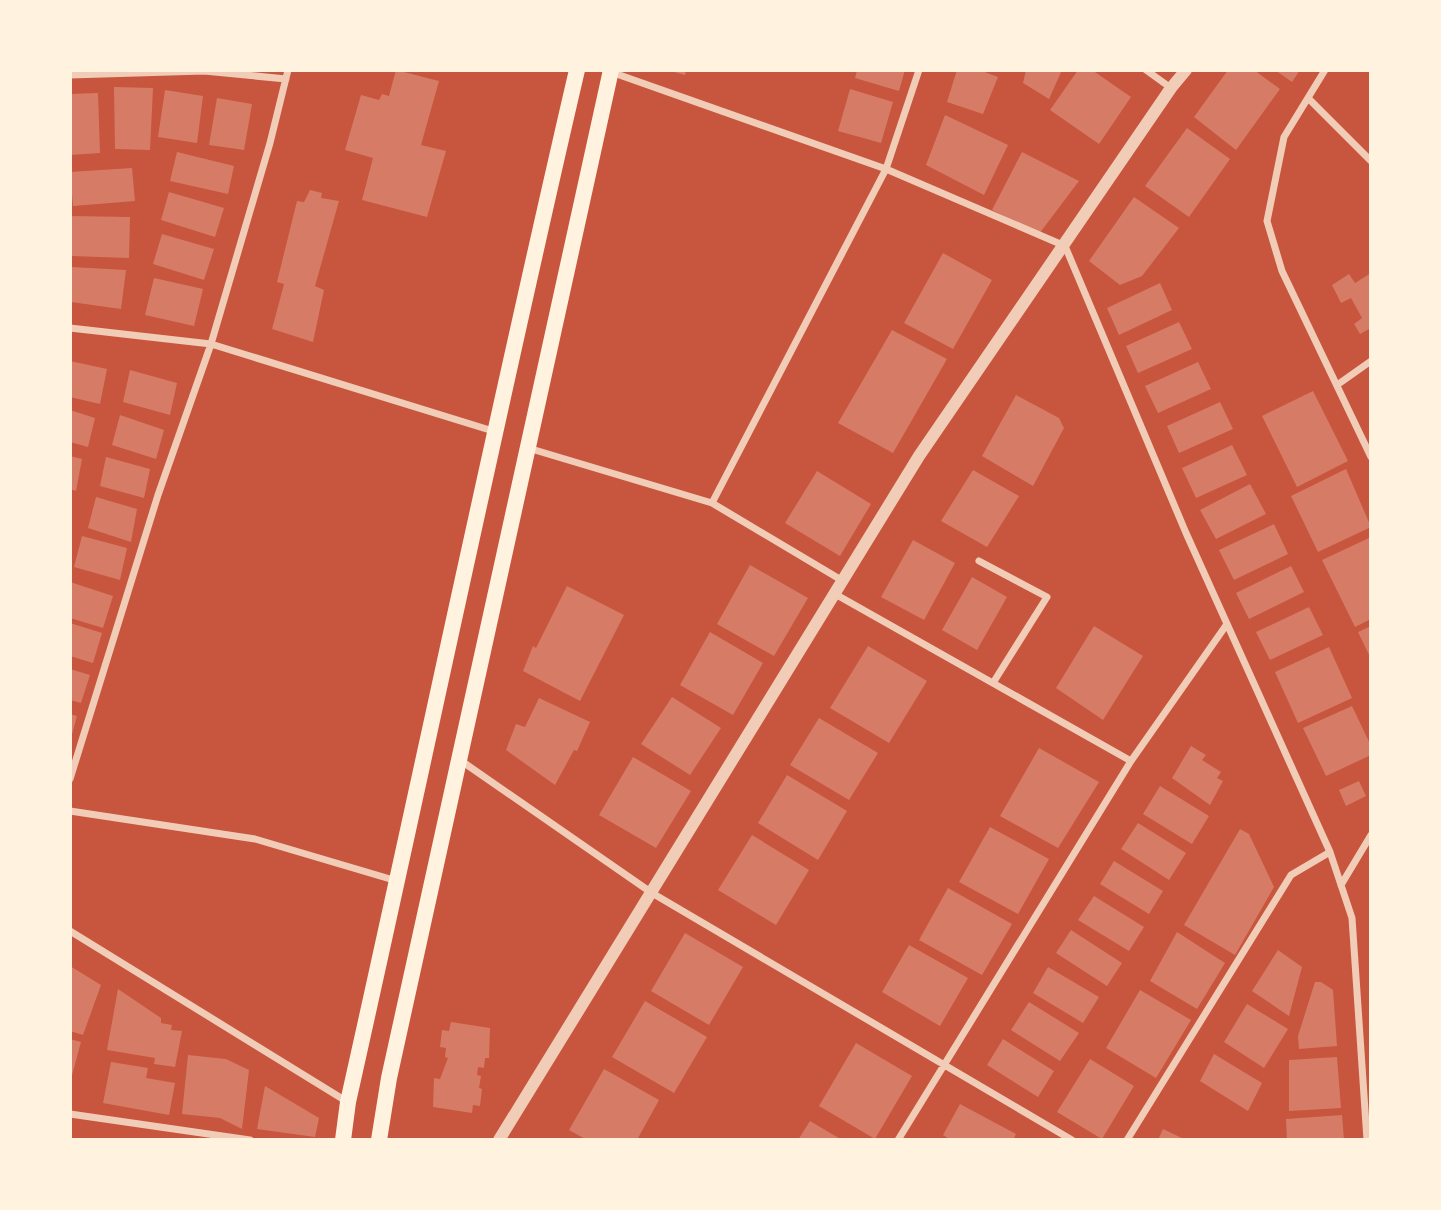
<svg xmlns="http://www.w3.org/2000/svg" width="1441" height="1210" font-family="Helvetica,sans-serif">
<rect width="100%" height="100%" fill="#c8553d"/>
<path fill="#d67c66" d="M396 70 439 81 421 145 446 151 427 217 362 200 373 158 345 150 361 95 379 100 382 94 389 96Z
M667 70H686L685 75Z
M857 70H905L899 91 855 78Z
M957 70H979L998 77 983 114 947 102Z
M1026 70H1062L1049 99 1023 83Z
M1078 70H1092L1131 97 1099 144 1050 110Z
M1228 70H1254L1280 89 1236 150 1194 117Z
M1275 70H1300L1292 82Z
M114 87 153 88 150 150 115 149Z
M850 89 893 102 881 143 838 131Z
M165 90 203 96 197 143 158 137Z
M98 93 100 153 70 155V94Z
M217 98 252 104 244 150 209 145Z
M945 115 1008 145 984 195 926 165Z
M1187 128 1230 159 1189 217 1145 186Z
M177 152 234 166 228 194 170 181Z
M1022 152 1079 181 1039 234 992 210Z
M132 168 135 201 73 206 70 172Z
M310 190 322 193 321 198 339 201 315 286 324 290 313 342 272 329 284 284 277 282 297 201 304 202Z
M169 192 224 208 215 237 161 220Z
M1134 197 1179 228 1142 276 1120 285 1089 261Z
M70 216 130 217 129 258 71 256Z
M162 234 214 249 204 280 153 264Z
M943 253 992 280 953 349 904 323Z
M71 267 126 270 121 309 71 302Z
M1371 273V328L1360 334 1354 324 1362 318 1351 298 1341 303 1332 285 1349 274 1355 283Z
M154 278 203 289 194 326 145 315Z
M1160 283 1172 310 1119 335 1107 308Z
M1179 322 1192 349 1138 373 1126 346Z
M892 330 947 359 893 453 838 423Z
M70 361 107 369 100 404 70 397Z
M1198 362 1211 389 1158 413 1145 386Z
M130 370 177 383 170 415 123 402Z
M1313 391 1348 461 1297 487 1262 416Z
M1016 395 1059 418 1064 428 1033 486 982 456Z
M1220 402 1233 429 1179 453 1167 426Z
M70 410 95 418 88 447 70 442Z
M120 415 164 430 156 459 112 445Z
M1232 445 1247 475 1196 498 1182 468Z
M70 456 82 459 76 491 70 489Z
M106 457 150 469 144 498 100 486Z
M1346 469 1371 527 1318 552 1291 496Z
M973 470 1019 496 987 547 941 521Z
M817 471 871 504 840 556 785 523Z
M1250 484 1266 514 1216 539 1200 510Z
M96 497 137 509 131 542 88 528Z
M1274 524 1288 554 1234 580 1219 550Z
M82 536 127 548 120 580 74 567Z
M1371 537V619L1355 627 1322 560Z
M913 540 955 563 924 620 881 597Z
M750 565 808 598 774 656 717 624Z
M1291 566 1304 592 1249 619 1236 593Z
M972 577 1007 597 977 650 942 630Z
M70 582 113 596 103 628 70 618Z
M567 586 624 615 580 701 523 671 533 646 536 648Z
M1309 607 1323 635 1270 660 1256 632Z
M70 623 102 633 93 663 70 656Z
M1094 626 1143 656 1103 720 1056 688Z
M1371 626V659L1358 632Z
M710 632 763 663 733 715 680 685Z
M868 646 927 681 889 743 830 708Z
M1329 647 1352 698 1298 723 1275 672Z
M70 669 90 675 81 703 70 700Z
M672 697 721 728 690 775 641 744Z
M539 698 590 722 577 751 574 750 555 785 506 750 516 724 525 727Z
M1352 706 1371 746V755L1326 776 1303 728Z
M70 714 77 716 71 738H70Z
M819 718 878 753 849 800 790 765Z
M1191 746 1206 755 1202 760 1221 772 1217 778 1223 781 1210 805 1172 778Z
M1039 748 1099 782 1058 848 1000 816Z
M633 757 691 791 656 848 599 815Z
M787 775 847 811 818 860 758 823Z
M1359 781 1366 796 1346 806 1339 790Z
M1160 786 1209 816 1192 844 1143 814Z
M1138 823 1186 853 1169 880 1121 849Z
M990 827 1049 859 1018 914 959 882Z
M1240 829 1249 834 1274 887 1235 955 1184 925Z
M752 835 809 870 776 925 718 890Z
M1114 861 1163 891 1149 914 1100 884Z
M948 888 1012 924 982 975 919 940Z
M1094 896 1144 927 1129 951 1078 920Z
M1071 930 1122 963 1107 986 1056 953Z
M1177 932 1225 963 1197 1009 1150 981Z
M685 933 743 967 709 1025 651 991Z
M909 945 968 978 940 1026 882 992Z
M1278 950 1302 967 1289 1016 1252 991Z
M70 966 101 985 83 1035 70 1031Z
M1048 967 1099 997 1083 1023 1033 993Z
M1315 982H1321L1333 990 1337 1046 1299 1049 1298 1036Z
M118 989 161 1018V1023L172 1025 171 1030 182 1031 175 1067 154 1064 155 1058 107 1050Z
M1140 990 1191 1020 1156 1078 1106 1048Z
M645 1001 707 1037 674 1093 612 1057Z
M1029 1002 1079 1033 1060 1061 1011 1030Z
M1247 1004 1288 1029 1264 1068 1224 1042Z
M451 1022 490 1028 489 1058H485L484 1068 478 1067 477 1075 481 1076 479 1088 482 1089 480 1106 473 1105 472 1113 433 1107 434 1078 440 1079 448 1058 445 1057 446 1048 440 1047 442 1030 449 1031Z
M70 1039 81 1042 71 1079H70Z
M1003 1039 1054 1071 1038 1097 987 1065Z
M856 1043 912 1076 875 1139 819 1106Z
M1214 1054 1262 1083 1248 1111 1200 1081Z
M188 1055 226 1059 249 1070 242 1129 220 1118 182 1114Z
M1337 1057 1341 1108 1289 1111V1060Z
M1090 1059 1134 1086 1102 1139 1057 1112Z
M111 1062 148 1068 146 1078 175 1083 169 1115 103 1103Z
M604 1069 659 1100 637 1140H587L569 1130Z
M265 1086 319 1118 315 1137 257 1129Z
M960 1104 1016 1134 1013 1140H951L943 1135Z
M1342 1115 1344 1140H1287L1286 1119Z
M810 1121 842 1140H798Z
M1163 1129 1186 1140H1158Z"/>
<g fill="none" stroke-linecap="round" stroke-linejoin="round">
<path stroke="#f1ccb7" stroke-width="7" d="M1146 70 1171 88
M1325 70 1284 137 1267 221 1282 271 1371 457
M611 72 886 169 1065 246 1186 533 1330 852 1352 918 1367 1140
M70 75 204 71 286 79
M1308 98 1371 161
M70 328 211 344 493 431
M1337 385 1371 361
M528 448 712 503 843 581
M712 503 886 169 919 70
M979 561 1047 597 993 683
M835 594 1131 761
M460 760 652 893 1072 1140
M70 779 158 495 211 344 270 143 288 70
M70 811 255 839 397 881
M1341 885 1371 835
M70 931 346 1101
M70 1114 250 1140
M898 1140 1131 761 1227 624
M1127 1140 1291 875 1330 852"/>
<path stroke="#f1ccb7" stroke-width="12" d="M499 1140 919 456 1171 88 1186 70"/>
<path stroke="#fff3e0" stroke-width="16" d="M343 1140 348 1102C425 758 497 413 577 70
M379 1140 389 1078 611 70"/>
</g>
<rect width="1441" height="1210" fill="none" stroke="#fff3e0" stroke-width="144"/>
</svg>
